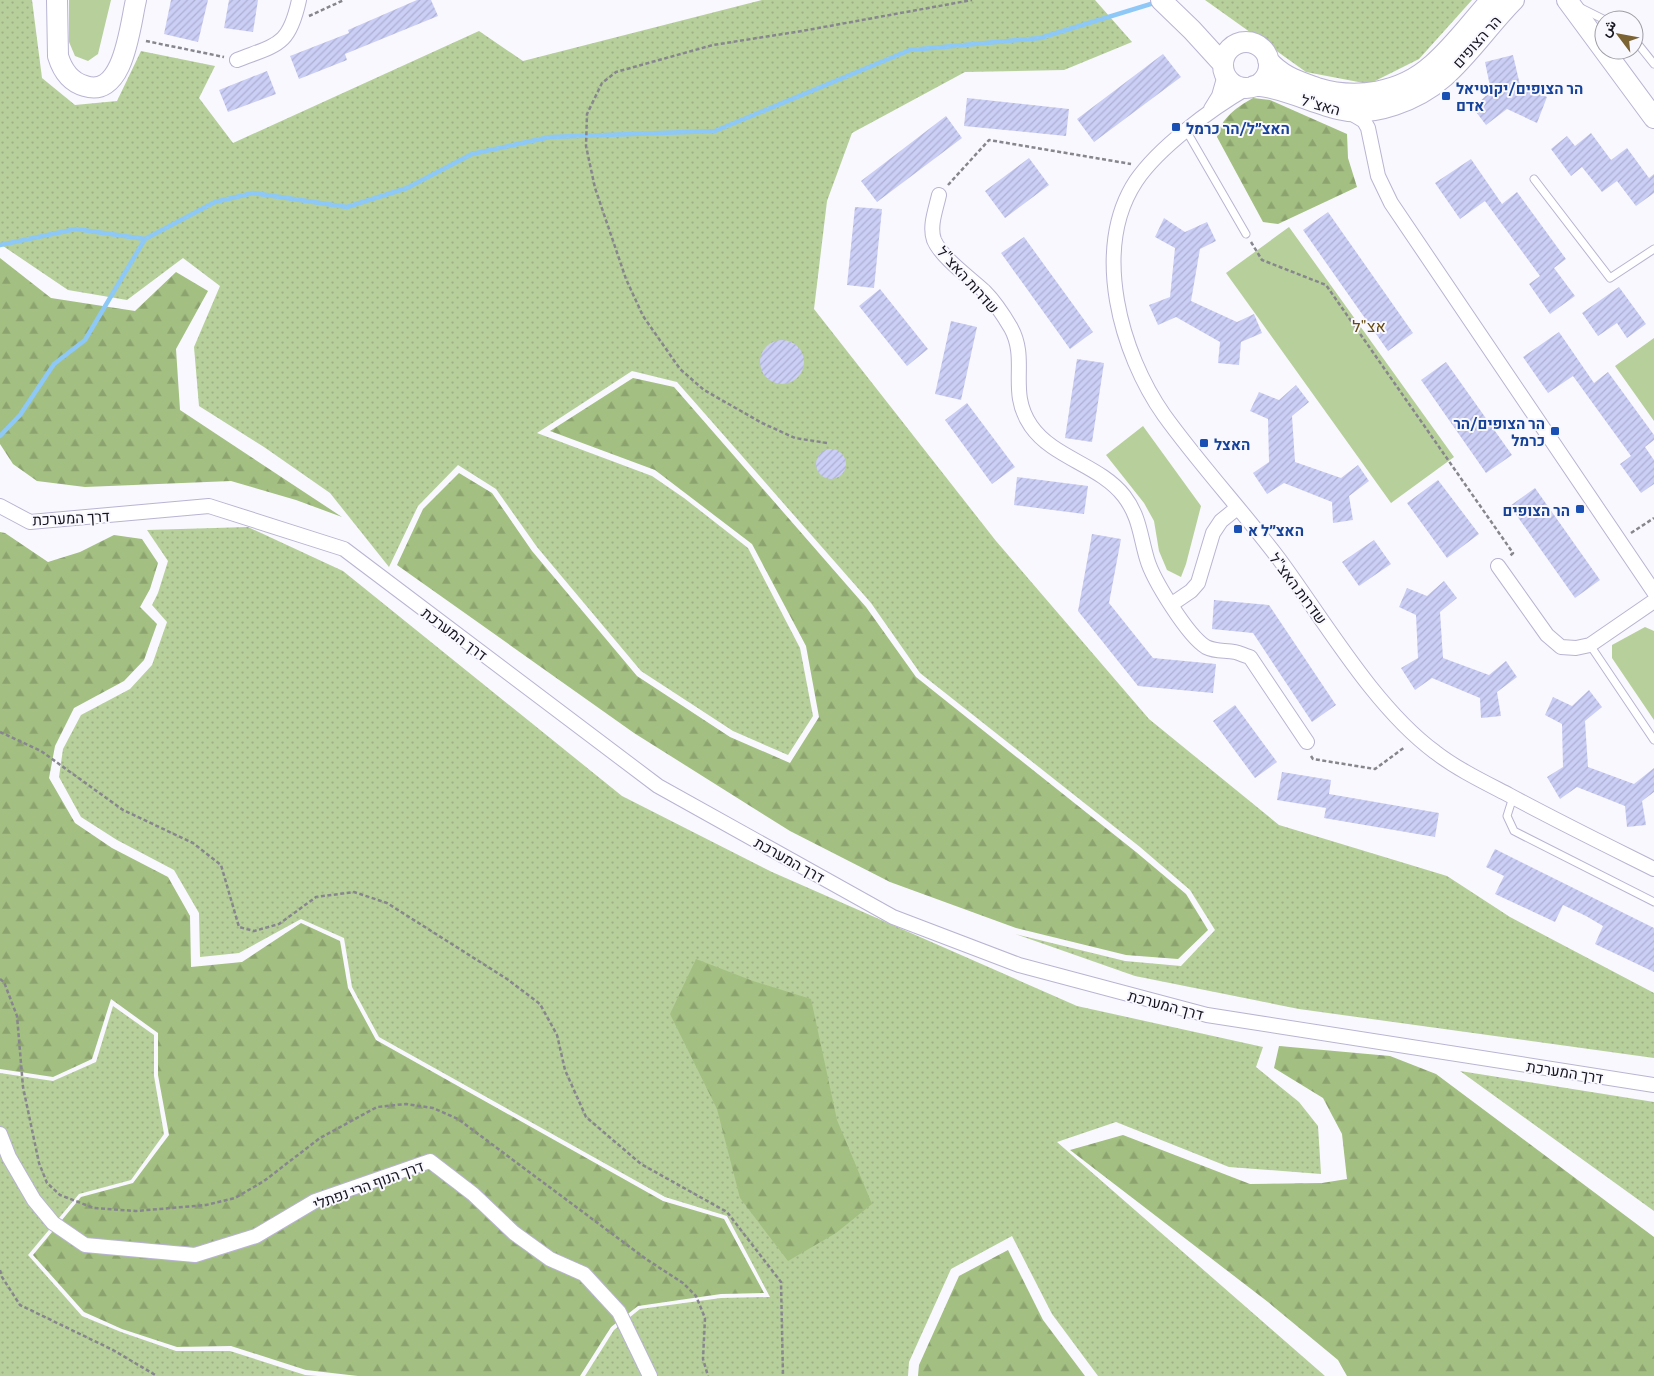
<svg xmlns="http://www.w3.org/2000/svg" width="1654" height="1376" font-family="Literata,Vazirmatn,Heebo,serif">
<defs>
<pattern id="grass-dots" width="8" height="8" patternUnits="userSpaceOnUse" patternTransform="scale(1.25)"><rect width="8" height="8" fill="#b7cf9b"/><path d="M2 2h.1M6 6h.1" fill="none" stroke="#9db185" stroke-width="1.8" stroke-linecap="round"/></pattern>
<pattern id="forest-firs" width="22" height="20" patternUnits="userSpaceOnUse" patternTransform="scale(1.25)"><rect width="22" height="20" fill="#a3bf81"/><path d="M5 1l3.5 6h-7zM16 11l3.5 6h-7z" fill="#8ca36f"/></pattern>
<pattern id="building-hatch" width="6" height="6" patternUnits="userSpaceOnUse" patternTransform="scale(1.25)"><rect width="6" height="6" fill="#cbcef5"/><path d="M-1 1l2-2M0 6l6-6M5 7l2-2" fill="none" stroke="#aeb0d2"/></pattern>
</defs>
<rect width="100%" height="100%" fill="#f9f8fe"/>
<path fill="url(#grass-dots)" d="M0 0H32L42 78 75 105 117 101 141 51 215 66 199 98 233 143 479 31 523 61 762 0H1095L1132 42 1064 70 965 72 852 133 827 201 814 309 996 541 1149 719 1279 825 1447 876 1510 917 1654 993V1058L1299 1009 1135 976 1015 934 1125 961 1181 966 1215 930 1190 890 1140 847 920 673 871 603 677 382 632 371 537 433 652 476 684 498 748 548 800 648 813 716 788 755 733 731 641 671 537 547 496 489 458 465 418 506 389 567 330 493 264 447 199 406 194 347 220 286 183 258 127 300 68 290 0 244Z
M1205 0H1472L1419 59 1369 84 1306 72Z
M248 527 343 571 622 796 772 872 1077 1006 1263 1047 1256 1067 1299 1102 1318 1126 1321 1174 1229 1167 1116 1122 1057 1142 1325 1376H1098L1052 1314 1012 1236 951 1269 909 1362 908 1376H585L614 1330 640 1309 721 1298 770 1297 727 1216 665 1197 379 1037 352 987 344 938 301 919 239 953 200 957 199 913 174 870 117 840 81 817 59 777 63 749 81 715 130 689 152 665 167 622 152 605 158 593 168 561 147 530Z
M113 1006 154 1035V1076L164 1134 131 1180 79 1194 28 1255 82 1316 121 1332 176 1351H230L305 1375 318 1376H0V1073L53 1081 96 1062Z
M1460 1071 1654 1102V1211Z"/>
<path fill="url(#forest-firs)" d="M1253 98 1270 100 1347 134 1348 158 1357 187 1278 224 1263 222 1217 137C1221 118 1237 107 1253 98Z
M0 258 51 298 135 311 176 272 208 291 176 349 180 410 342 517 296 500 231 481 85 487 37 481 13 464 0 444Z
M633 378 674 387 866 607 916 677 1136 852 1186 894 1208 930 1178 959 1126 955 1016 928 890 882 790 831 634 733 397 565 423 509 459 473 492 493 532 551 637 676 730 737 790 763 819 717 806 646 752 544 655 470 550 431Z
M0 532 5 533 48 562 80 552 114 535 142 539 158 563 150 589 140 607 157 624 144 660 124 681 74 708 55 746 49 778 75 823 112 848 168 877 190 916 191 967 242 962 301 923 340 941 348 988 376 1040 663 1201 724 1219 764 1293 721 1294 638 1306 611 1327 580 1376H358L306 1370 231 1346 177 1347 122 1329 84 1312 33 1255 81 1197 133 1183 169 1135 158 1075V1033L111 999 92 1059 53 1077 0 1069Z
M696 959 753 981 811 999 837 1120 872 1204 836 1233 788 1261 740 1198 717 1109 670 1014Z
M1279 1046 1390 1056 1436 1074 1654 1237V1376H1347L1338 1360 1268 1302 1070 1150 1123 1135 1250 1184 1322 1183 1347 1179 1342 1134 1323 1098 1274 1068Z
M1008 1250 1043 1320 1085 1376H918L919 1365 959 1276Z"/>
<path fill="#b7cf9b" d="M69 0H111L98 54 88 61 75 56 69 42Z
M1289 227 1454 457 1391 503 1226 273Z
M1654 338V421L1615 366Z
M1143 426 1201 506 1186 564 1181 577 1167 570 1159 551 1154 521 1144 503 1106 455Z
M1645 627 1654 631V720L1612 658V645Z"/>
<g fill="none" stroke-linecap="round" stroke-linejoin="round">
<path stroke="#8ec8f7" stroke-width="4.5" d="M0 245 76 229 145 239 215 202 253 193 347 207 407 188 472 154 550 137 715 131 910 50 1040 38 1157 2
M0 436 20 415 54 364 85 340 145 239"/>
</g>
<path fill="url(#building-hatch)" d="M171 0H208L198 42 164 34Z
M229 0H258L253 32 224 28Z
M417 0H431L438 16 345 54 347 60 299 79 290 56 349 33 348 30Z
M1163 54 1181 77 1094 142 1077 119Z
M1513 55 1520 85 1547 97 1537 123 1507 109 1486 125 1473 108 1491 91 1485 62Z
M267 71 276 94 228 112 219 90Z
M967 98 1069 109 1066 136 964 126Z
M946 116 962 138 877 202 861 181Z
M1591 133 1611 160 1627 148 1649 178 1654 174V193L1636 206 1617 181 1602 192 1582 167 1571 176 1551 149 1567 136 1575 146Z
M1029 158 1049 185 1005 218 985 191Z
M1471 159 1502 204 1517 192 1566 259 1554 268 1575 296 1550 314 1529 284 1540 276 1485 201 1460 219 1435 183Z
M855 207 882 209 874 288 847 285Z
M1328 212 1413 333 1388 351 1303 230Z
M1164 218 1185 232 1207 222 1216 241 1200 249 1191 301 1237 322 1254 314 1262 333 1241 342 1239 365 1218 363 1220 342 1176 317 1158 325 1149 305 1170 297 1175 248 1155 237Z
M1024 237 1093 332 1070 349 1001 253Z
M1619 287 1646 324 1627 338 1617 323 1598 336 1582 313Z
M880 289 928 349 907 366 859 306Z
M951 321 977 327 961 400 935 394Z
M1559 332 1594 383 1608 372 1654 435V440L1645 447 1654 460V484L1641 493 1620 464 1631 456 1573 376 1548 393 1523 357Z
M760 362a22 22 0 1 1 44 0a22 22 0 1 1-44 0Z
M1077 359 1104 363 1092 442 1065 438Z
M1446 362 1512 455 1486 473 1421 380Z
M1296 385 1309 402 1292 416 1295 462 1341 478 1358 465 1369 481 1349 496 1353 520 1333 523 1332 502 1284 483 1267 494 1253 473 1269 462 1268 419 1250 411 1259 392 1279 400Z
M967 403 1015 467 992 484 945 420Z
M816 464a15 15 0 1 1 30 0a15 15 0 1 1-30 0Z
M1017 477 1088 486 1084 514 1014 505Z
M1438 480 1479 534 1447 558 1407 503Z
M1535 488 1600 580 1575 598 1510 506Z
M1092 534 1121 539 1109 603 1153 658 1216 664 1213 693 1138 686 1078 611Z
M1374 540 1391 564 1359 586 1342 562Z
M1444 581 1457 598 1440 612 1443 658 1489 675 1506 661 1517 677 1497 692 1501 716 1481 718 1480 698 1432 678 1415 690 1401 668 1418 658 1416 615 1399 607 1407 588 1427 596Z
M1214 600 1269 605 1336 705 1312 722 1253 633 1212 629Z
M1589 690 1602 707 1585 721 1588 767 1634 784 1654 768V792L1642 801 1646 825 1627 827 1625 806 1577 787 1560 799 1547 777 1563 767 1562 724 1545 715 1553 697 1572 706Z
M1235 705 1277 762 1255 778 1213 721Z
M1282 772 1331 780 1329 794 1439 813 1435 837 1324 818 1326 808 1277 800Z
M1495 849 1654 928V972L1595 944 1603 926 1586 916 1563 905 1555 922 1495 894 1504 876 1486 867Z"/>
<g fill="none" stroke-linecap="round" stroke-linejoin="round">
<defs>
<path id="lane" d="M1581 8 1605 20
M1634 39 1654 64
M1187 132 1246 234
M1534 179 1610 278 1654 249
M1590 645 1654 740
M1513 797 1507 816 1514 831 1654 902"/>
<path id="street" d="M237 60C278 44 289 46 299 0
M1247 88C1211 109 1159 147 1136 181 1091 249 1121 354 1164 415 1200 465 1242 510 1279 559 1324 620 1374 707 1435 752 1457 769 1484 782 1509 795 1557 821 1606 845 1654 869
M1211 109 1219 96 1225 75
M1349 112 1364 121 1368 128 1378 176 1391 203 1654 592
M939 195C936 209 929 226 934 240 941 257 970 278 984 291 994 301 1004 316 1011 328 1029 361 1007 391 1031 426 1053 458 1100 465 1124 496 1140 517 1140 536 1147 559 1153 580 1188 636 1206 647 1216 652 1225 650 1235 652 1240 653 1245 656 1250 657L1307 742
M0 506 30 522 209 506 344 549 658 786 893 917 1019 965 1207 1015 1654 1085
M1498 566 1547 635 1561 647 1576 648 1590 645 1654 601
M1172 604 1191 591 1198 583 1213 533 1221 521 1237 508
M0 1134 9 1157 34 1200 53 1223 85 1245 195 1255 256 1236 315 1201 430 1161 473 1194 514 1233 550 1259 584 1274 619 1312 650 1376"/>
<path id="secondary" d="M57 0 58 56C62 69 70 82 85 86 124 99 130 25 136 0
M1161 0 1192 30 1223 64
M1567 0 1654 118
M1223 65a23 23 0 1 1 46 0a23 23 0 1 1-46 0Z
M1268 60C1281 76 1298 81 1317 88 1356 100 1401 93 1432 65 1454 46 1472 21 1491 0
M1254 86C1273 84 1316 104 1338 109 1373 118 1418 100 1444 77 1470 54 1490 24 1514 0"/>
</defs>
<use href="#lane" stroke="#b8b4d2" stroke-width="9"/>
<use href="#street" stroke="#b8b4d2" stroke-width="16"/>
<use href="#secondary" stroke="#b8b4d2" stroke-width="22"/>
<path stroke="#87868e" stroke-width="2.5" stroke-dasharray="4 2.5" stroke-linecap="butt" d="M309 16 344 0
M146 41 224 57
M948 185 989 140 1131 164
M1251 242 1262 260 1326 285 1513 553 1509 557
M827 443 795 438 762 423 704 390 680 369 643 316 626 279 595 188 586 146 587 114 602 83 616 72 713 45 802 31 972 0
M1631 533 1654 518
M0 732 41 751 123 810 193 843 221 865 239 927 254 931 279 924 316 897 354 892 387 903 507 979 540 1004 557 1035 565 1070 586 1117 641 1164 727 1212 781 1282 783 1376
M1311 756 1313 759 1375 769 1405 747
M0 979 4 982 17 1016 23 1087 39 1163 47 1183 60 1195 94 1208 136 1211 206 1205 235 1198 264 1181 320 1138 377 1107 406 1104 433 1108 458 1119 646 1259 683 1283 696 1296 705 1318 703 1359 708 1376
M0 1270 2 1277 20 1305 113 1350 157 1376"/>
<use href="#lane" stroke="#fff" stroke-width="7"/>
<use href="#street" stroke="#fff" stroke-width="14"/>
<use href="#secondary" stroke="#fff" stroke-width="20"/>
</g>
<g fill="#1a4fb4" stroke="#f9f8fe" stroke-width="2">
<rect x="1441" y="91" width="10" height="10" rx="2.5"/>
<rect x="1171" y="122" width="10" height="10" rx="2.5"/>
<rect x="1550" y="426" width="10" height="10" rx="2.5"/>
<rect x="1199" y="438" width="10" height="10" rx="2.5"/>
<rect x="1575" y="504" width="10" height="10" rx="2.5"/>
<rect x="1233" y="524" width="10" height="10" rx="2.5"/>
</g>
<g text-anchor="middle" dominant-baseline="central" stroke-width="4" stroke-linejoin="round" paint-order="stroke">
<g font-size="15" fill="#16141f" stroke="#f9f8fe">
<text transform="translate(1476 41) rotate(-48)">הר הצופים</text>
<text transform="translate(1321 104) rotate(16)">האצ"ל</text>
<text transform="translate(969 279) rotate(48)">שדרות האצ"ל</text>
<text transform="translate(71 517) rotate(-3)">דרך המערכת</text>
<text transform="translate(1299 588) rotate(53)">שדרות האצ"ל</text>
<text transform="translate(455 633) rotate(37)">דרך המערכת</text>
<text transform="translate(790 859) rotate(29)">דרך המערכת</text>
<text transform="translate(1166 1004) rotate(15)">דרך המערכת</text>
<text transform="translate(1565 1071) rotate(9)">דרך המערכת</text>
<text transform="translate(368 1184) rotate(-20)">דרך הנוף הרי נפתלי</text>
</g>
<g font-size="15" font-weight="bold" fill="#164399" stroke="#f9f8fe" text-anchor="start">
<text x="1456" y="87">הר הצופים/יקוטיאל<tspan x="1456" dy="17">אדם</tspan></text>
<text x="1186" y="127">האצ״ל/הר כרמל</text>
<text x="1545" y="422" text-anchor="end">הר הצופים/הר<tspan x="1545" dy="17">כרמל</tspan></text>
<text x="1214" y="443">האצל</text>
<text x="1570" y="509" text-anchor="end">הר הצופים</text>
<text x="1248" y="529">האצ״ל א</text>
</g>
<g font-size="16" fill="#654a11" stroke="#f9f8fe">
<text x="1369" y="325">אצ"ל</text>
</g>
</g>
<g transform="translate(1619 35) rotate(302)"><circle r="24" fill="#f9f8fe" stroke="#9e9da5"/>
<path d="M0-4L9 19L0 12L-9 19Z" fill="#7c6334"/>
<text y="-8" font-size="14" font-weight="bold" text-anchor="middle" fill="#16141f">ش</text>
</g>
</svg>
